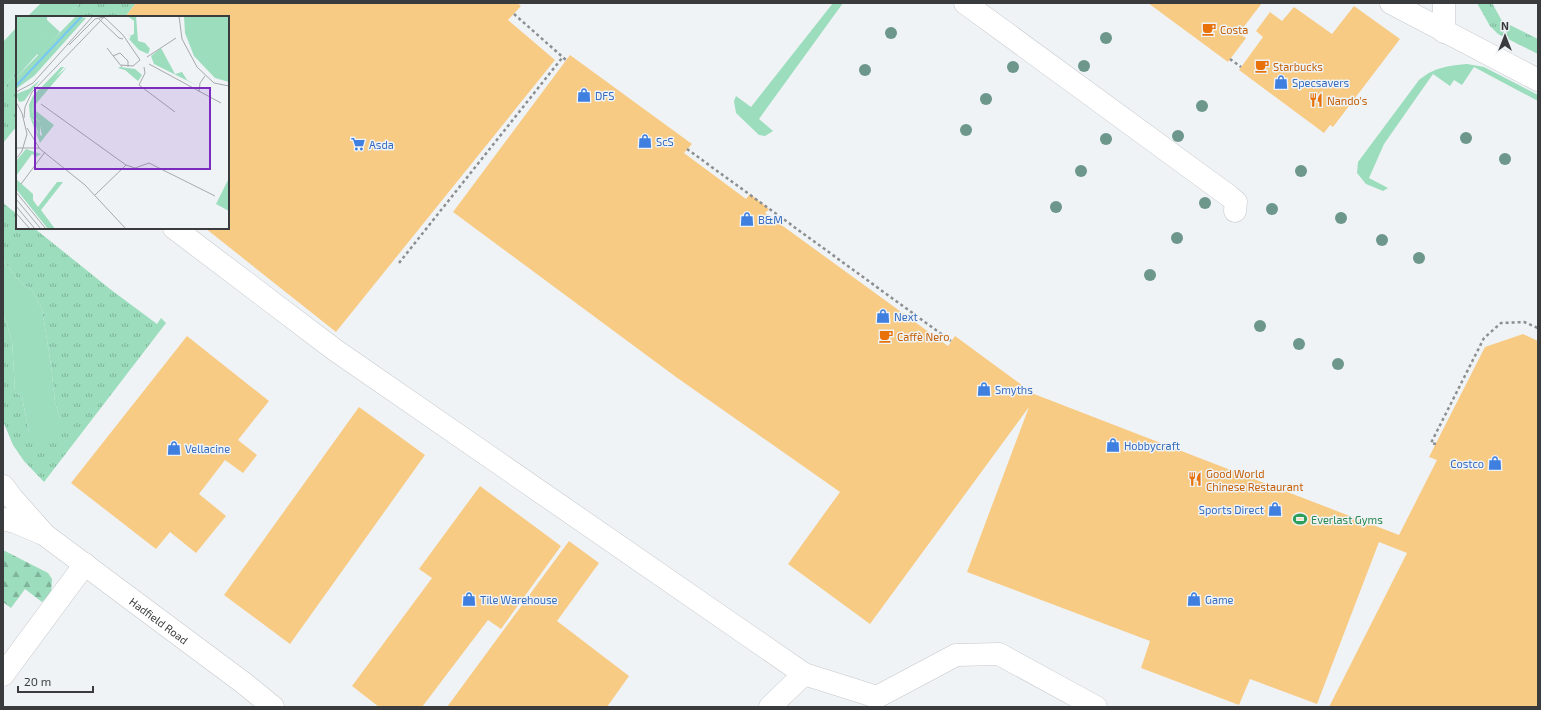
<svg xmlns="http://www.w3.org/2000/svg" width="1541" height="710" font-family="'Exo 2',sans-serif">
<defs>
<pattern id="grass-tufts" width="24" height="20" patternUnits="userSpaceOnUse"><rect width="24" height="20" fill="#9bddbc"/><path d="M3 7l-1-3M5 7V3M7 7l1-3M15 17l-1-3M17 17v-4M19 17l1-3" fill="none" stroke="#7fb49a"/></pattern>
<pattern id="forest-firs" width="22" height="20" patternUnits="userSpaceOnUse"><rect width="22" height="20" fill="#9bddbc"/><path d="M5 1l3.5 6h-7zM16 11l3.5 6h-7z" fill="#7fb49a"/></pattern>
</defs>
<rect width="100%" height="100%" fill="#eff3f6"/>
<path fill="url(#grass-tufts)" d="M80 3H136L125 17H66Z
M1477 3H1492L1502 21 1538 39V54L1498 34 1490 26Z
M17 71V126L3 143V93L8 82Z
M3 201V203L17 214V228H34L110 289 157 324 161 318 166 323 44 482 24 461 13 445 3 421V312L12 341 15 392 22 397 29 433 60 419 55 402 51 365 42 309 32 290 20 282 3 260Z"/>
<path fill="url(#forest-firs)" d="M3 550 48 573 52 579 51 594 42 602 25 589 11 608 3 602Z"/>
<path fill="#9bddbc" d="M41 3H80L66 17H27Z
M833 3H843L759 119 773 131 765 136 759 135 736 113 734 101 736 96 751 107Z
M17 27V71L8 82 3 93V42Z
M1467 64 1484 67 1538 95V101L1474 67 1462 85 1454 80 1450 86 1433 74 1384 144 1369 178 1388 188 1383 191 1366 184 1357 173 1358 162 1419 80C1435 67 1447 66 1467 64Z
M3 260 20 282 32 290 42 309 51 365 55 402 60 419 55 436 45 441 29 433 22 397 15 392 12 341 3 312Z"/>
<path fill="#f8cb85" d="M136 3H517L521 6 508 20 555 60 336 332 205 228H228V17H125Z
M1148 3H1262L1239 33 1246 38 1228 62Z
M1354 6 1400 39 1333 127 1330 125 1324 133 1239 70 1263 37 1256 31 1270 12 1282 21 1294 7 1332 34Z
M570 55 692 144 684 153 746 199 750 194 769 209 765 213 948 346 955 336 1034 394 1399 535 1437 460 1429 457 1485 347 1523 334 1538 341V707H1329L1407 553 1379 542 1317 704 1250 679 1239 705 1141 668 1150 641 967 572 1029 407 870 624 788 564 840 492 676 377 453 212Z
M187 336 269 401 238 440 257 455 243 473 225 460 199 494 226 516 196 553 170 532 156 549 71 483Z
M359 407 425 455 290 644 224 595Z
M480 486 561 546 501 629 488 620 422 707H379L352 686 432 578 419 569Z
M569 541 599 563 557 621 629 676 607 707H447Z"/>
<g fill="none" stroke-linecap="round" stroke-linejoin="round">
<defs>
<g id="minor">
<path d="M965 3 1229 196 1236 202 1235 211"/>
<path d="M1391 3 1538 80"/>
<path d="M1444 32V3"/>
<path d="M174 228 335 350 804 674 877 697 956 655 999 654 1096 707"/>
<path id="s1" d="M3 486 13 499 45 535 245 684 273 707"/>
<path d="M3 519 15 522 41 533"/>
<path d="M3 675 85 564"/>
<path d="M770 707 804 674"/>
</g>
</defs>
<use href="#minor" stroke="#c5c8cb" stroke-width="23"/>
<path stroke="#8c8f90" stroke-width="2.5" stroke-dasharray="3 3" stroke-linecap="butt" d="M514 14 566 60
M1230 59 1241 67
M687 149 951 341
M399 263 562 58
M1436 444 1431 443 1484 338 1501 323 1524 322 1538 328"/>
<use href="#minor" stroke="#fff" stroke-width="22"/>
</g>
<g fill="#6c978a">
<circle cx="891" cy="33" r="6"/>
<circle cx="1106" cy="38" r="6"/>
<circle cx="1084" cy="66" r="6"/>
<circle cx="1013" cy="67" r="6"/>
<circle cx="865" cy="70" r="6"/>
<circle cx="986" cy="99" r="6"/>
<circle cx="1202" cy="106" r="6"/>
<circle cx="966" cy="130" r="6"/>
<circle cx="1178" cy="136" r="6"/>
<circle cx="1466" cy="138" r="6"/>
<circle cx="1106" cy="139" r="6"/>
<circle cx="1505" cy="159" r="6"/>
<circle cx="1081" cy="171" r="6"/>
<circle cx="1301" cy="171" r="6"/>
<circle cx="1205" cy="203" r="6"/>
<circle cx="1056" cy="207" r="6"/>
<circle cx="1272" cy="209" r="6"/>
<circle cx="1341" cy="218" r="6"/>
<circle cx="1177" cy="238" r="6"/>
<circle cx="1382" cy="240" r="6"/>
<circle cx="1419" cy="258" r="6"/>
<circle cx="1150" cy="275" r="6"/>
<circle cx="1260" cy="326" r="6"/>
<circle cx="1299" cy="344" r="6"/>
<circle cx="1338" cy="364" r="6"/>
</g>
<defs>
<symbol id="cafe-bare" viewBox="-9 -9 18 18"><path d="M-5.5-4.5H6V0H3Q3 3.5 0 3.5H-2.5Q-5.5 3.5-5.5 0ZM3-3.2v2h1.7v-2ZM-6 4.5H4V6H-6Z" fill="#e8710a" stroke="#eff3f6" stroke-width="2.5" paint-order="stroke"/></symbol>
<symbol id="shop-bare" viewBox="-9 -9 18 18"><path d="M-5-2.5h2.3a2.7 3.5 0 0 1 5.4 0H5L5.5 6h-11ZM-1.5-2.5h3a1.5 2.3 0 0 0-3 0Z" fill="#3f7fe0" stroke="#eff3f6" stroke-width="2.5" paint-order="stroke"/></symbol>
<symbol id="restaurant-bare" viewBox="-9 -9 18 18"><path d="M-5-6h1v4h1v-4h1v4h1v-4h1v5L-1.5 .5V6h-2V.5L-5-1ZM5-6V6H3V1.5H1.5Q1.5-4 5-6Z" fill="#e8710a" stroke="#eff3f6" stroke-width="2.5" paint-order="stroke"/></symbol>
<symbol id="supermarket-bare" viewBox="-9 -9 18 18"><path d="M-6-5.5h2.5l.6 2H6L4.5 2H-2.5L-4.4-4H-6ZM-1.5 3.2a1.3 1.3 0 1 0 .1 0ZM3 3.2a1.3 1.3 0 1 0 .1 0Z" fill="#3f7fe0" stroke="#eff3f6" stroke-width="2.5" paint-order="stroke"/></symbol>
<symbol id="stadium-bare" viewBox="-9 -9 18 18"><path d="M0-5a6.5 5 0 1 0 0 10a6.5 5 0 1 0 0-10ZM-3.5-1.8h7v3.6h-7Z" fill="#2e9e5b" stroke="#eff3f6" stroke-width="2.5" paint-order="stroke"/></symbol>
</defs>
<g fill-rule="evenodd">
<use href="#cafe-bare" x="1199" y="19" width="20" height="20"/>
<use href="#cafe-bare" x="1252" y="56" width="20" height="20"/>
<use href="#shop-bare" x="1271" y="72" width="20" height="20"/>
<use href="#shop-bare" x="574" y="85" width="20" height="20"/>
<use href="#restaurant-bare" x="1306" y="90" width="20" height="20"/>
<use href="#shop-bare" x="635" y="131" width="20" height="20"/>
<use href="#supermarket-bare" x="348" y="134" width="20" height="20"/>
<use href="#shop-bare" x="737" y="209" width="20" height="20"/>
<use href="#shop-bare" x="873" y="306" width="20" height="20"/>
<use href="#cafe-bare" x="876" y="326" width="20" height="20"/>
<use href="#shop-bare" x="974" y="379" width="20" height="20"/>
<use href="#shop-bare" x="1103" y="435" width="20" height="20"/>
<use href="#shop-bare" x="164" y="438" width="20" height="20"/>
<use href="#shop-bare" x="1485" y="453" width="20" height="20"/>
<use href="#restaurant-bare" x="1185" y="469" width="20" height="20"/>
<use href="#shop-bare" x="1265" y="499" width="20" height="20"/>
<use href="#stadium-bare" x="1290" y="509" width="20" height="20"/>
<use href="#shop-bare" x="459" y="589" width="20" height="20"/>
<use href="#shop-bare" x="1184" y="589" width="20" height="20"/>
</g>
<g text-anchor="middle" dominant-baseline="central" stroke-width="3" stroke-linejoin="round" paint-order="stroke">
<g font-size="11" fill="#c56008" stroke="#eff3f6" text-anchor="start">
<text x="1220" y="29">Costa</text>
<text x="1273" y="66">Starbucks</text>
<text x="1327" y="100">Nando's</text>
<text x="897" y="336">Caffè Nero</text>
<text x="1206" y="473">Good World<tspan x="1206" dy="13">Chinese Restaurant</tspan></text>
</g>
<g font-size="11" fill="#366cbe" stroke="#eff3f6" text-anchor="start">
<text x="1292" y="82">Specsavers</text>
<text x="595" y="95">DFS</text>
<text x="656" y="141">ScS</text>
<text x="369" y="144">Asda</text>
<text x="758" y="219">B&amp;M</text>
<text x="894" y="316">Next</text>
<text x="995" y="389">Smyths</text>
<text x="1124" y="445">Hobbycraft</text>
<text x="185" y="448">Vellacine</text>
<text x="1484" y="463" text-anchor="end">Costco</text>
<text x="1264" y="509" text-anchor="end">Sports Direct</text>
<text x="480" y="599">Tile Warehouse</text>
<text x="1205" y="599">Game</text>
</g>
<g font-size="11" fill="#27864d" stroke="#eff3f6" text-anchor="start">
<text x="1311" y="519">Everlast Gyms</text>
</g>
<g font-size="11" fill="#393b3c" stroke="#eff3f6">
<text stroke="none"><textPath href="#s1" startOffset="207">Hadfield Road</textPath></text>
</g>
</g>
<g transform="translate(16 16)">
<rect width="213" height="213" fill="#eff3f6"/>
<path d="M24 0H31V4L44 16 23 40 21 38 32 25 29 22ZM120 0 122 25 129 27 134 33 132 38 123 34 113 23 115 21 108 16 114 20 118 18V5L113 1ZM145 32 159 58 166 56 171 64 182 70 138 48 135 40ZM51 51 19 89 20 95 38 109 24 127 14 101 19 107 21 117 26 120 23 105 17 99 16 89 35 65ZM24 64 8 85 3 86 0 78 13 73Z" fill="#9bddbc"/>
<path d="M60 0 70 2 18 60 0 73V62ZM10 133 25 138 20 141 16 138 0 160V163L17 178V184L22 191 41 166H47L25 194 39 213H32L0 173V145Z" fill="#9bddbc"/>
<path d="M0 0H24L28 8 29 22 33 25 0 62ZM168 0H213V66L199 62 178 40 169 17ZM45 51H48L16 89 17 99 24 107V122L18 105 14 101 13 89 17 80ZM104 51 119 53 126 59 122 65 109 54 102 52ZM213 162V195L200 188Z" fill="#9bddbc"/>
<path fill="none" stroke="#76c8f4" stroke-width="2" d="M0 70 66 0"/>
<path fill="none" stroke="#a6a9ac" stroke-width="1" d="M87 0 107 19 124 44 117 50 105 49M163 0 166 23 181 51 198 67 213 70M83 3 103 22 107 23M53 29 79 3 88 1M91 32 106 51M97 40 104 37 112 45V51M131 41 160 22M133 48 205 87M128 51 129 57 123 69 159 96M0 76 17 67 77 0M183 76 184 67 189 60M0 86 6 97 11 118 6 135 0 143M25 88 110 149 119 152 133 147 199 180M8 102 9 91 16 76 89 0M11 112 24 133 69 169 110 213M0 132H23M5 168 29 136M0 176 30 213M79 179 110 149M0 183 25 213M0 190 19 213M0 197 14 213"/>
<path fill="#7b2cbf" fill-opacity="0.15" stroke="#7b2cbf" stroke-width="2" d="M19 72H194V153H19Z"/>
<rect width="213" height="213" fill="none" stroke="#393b3c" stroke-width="2"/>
</g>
<rect width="1541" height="710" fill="none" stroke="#393b3c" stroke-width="8"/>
<g transform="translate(1505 36)" stroke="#eff3f6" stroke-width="3" paint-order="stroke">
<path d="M0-3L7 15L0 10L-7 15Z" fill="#393b3c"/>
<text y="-6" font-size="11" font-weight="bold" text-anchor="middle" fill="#393b3c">N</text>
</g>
<path d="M18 686v6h75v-6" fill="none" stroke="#393b3c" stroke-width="2"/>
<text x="24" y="686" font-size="12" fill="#393b3c" stroke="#eff3f6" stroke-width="3" paint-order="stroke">20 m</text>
</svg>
